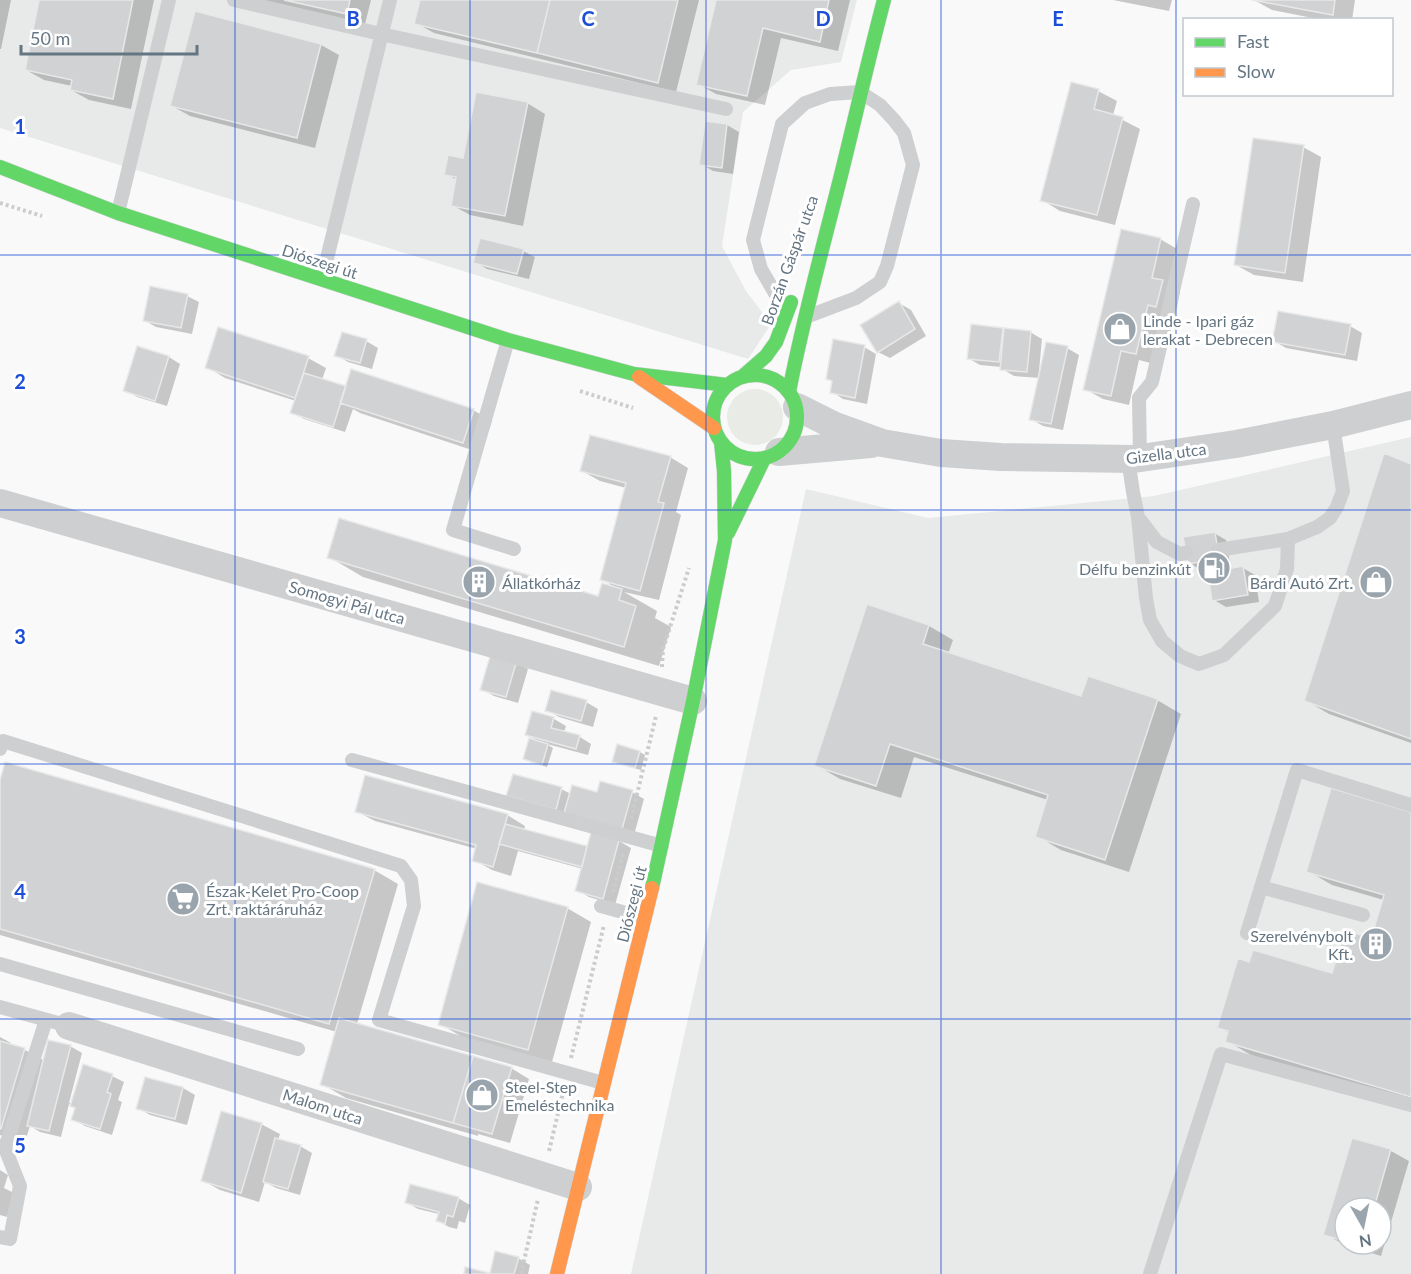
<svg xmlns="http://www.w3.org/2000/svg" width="1411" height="1274" font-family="Lato,sans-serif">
<rect width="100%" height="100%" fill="#f9f9f9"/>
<path fill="#e8e9e9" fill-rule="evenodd" d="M0 0H857L841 62 791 70 743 112 722 246 746 291 771 324 748 359 0 128Z
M1411 437V1274H631L806 489 928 518 1154 496ZM1345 1208H1381V1244H1345Z"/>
<path fill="#e8ebe6" d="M727 417a28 28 0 1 1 56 0a28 28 0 1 1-56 0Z"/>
<path fill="#0003" fill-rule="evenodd" d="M0 0H11L1 49H0Z
M41 0H154L131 109 89 100 71 90 72 86 44 80 26 70Z
M261 0H371L365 24Z
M422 0H699L676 92 434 33 416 23Z
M717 0H850L838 51 781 38 765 105 716 94 698 84Z
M1113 0H1172L1169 11Z
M1254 0H1355L1352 20H1323L1272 10Z
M321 45 339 55 315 148 190 116 172 106Z
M1098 91 1117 101 1113 115 1140 129 1115 225 1060 211 1042 200Z
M527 103 545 114 523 226 470 215 452 205 457 180 446 174 464 160Z
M727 125 739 132 733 174 713 171 701 164Z
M1303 147 1321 157 1303 282 1254 275 1236 265Z
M1160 239 1179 250 1170 286 1180 292 1175 316 1166 314 1154 364 1139 360 1129 405 1103 399 1085 389Z
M523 251 535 257 529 279 487 269 475 262Z
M187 296 199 302 192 334 156 327 144 320Z
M899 303 911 310 926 336 890 358 878 352Z
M1350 326 1362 333 1357 361 1286 348 1274 341Z
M1002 329 1030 332 1042 339 1039 371 1041 372 1067 348 1079 355 1063 430 1043 426 1031 419 1040 378 1014 376 1002 369V367L980 365 968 358Z
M366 341 378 348 372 369 348 362 336 355Z
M864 347 876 354 867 404 843 399 832 392 833 382 827 378Z
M169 357 180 364 167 406 137 397 125 390Z
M308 358 326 368 322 380 347 388 473 410 492 421 481 453 360 413 353 409 345 432 304 419 292 412 296 401 225 378 207 367Z
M670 457 688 468 676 512 681 515 659 600 624 592 657 611 655 618 671 627 659 666 363 577 329 557 599 598 616 588 602 579 626 488 600 481 582 471Z
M1411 466V743L1329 714 1305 700Z
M1214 533 1226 540 1231 570 1243 568 1255 575 1259 602 1226 607 1214 600 1209 569 1201 570 1189 563Z
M929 626 953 640 948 654 1082 698 1157 700 1181 714 1129 872 1061 850 1037 836 1048 800 914 757 901 798 840 779 816 765Z
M516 662 528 669 518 703 494 696 482 689Z
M586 702 598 709 593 727 559 717 547 710Z
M533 713 554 719 566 726 564 732 580 737 591 744 588 755 547 744 553 748 547 767 530 762 525 759 538 741 527 735Z
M640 752 645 755 641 770 619 764 614 761Z
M0 785 374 870 398 884 357 1024 511 1068 529 1079 510 1143 478 1134V1136L346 1098 322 1084 337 1032 0 935Z
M561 789 571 794 632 792 644 799 634 835 520 802Z
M356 811 507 815 525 826 524 830 588 848 592 834 619 841 631 848 615 905 589 897 577 890 583 869 518 851 511 876 492 870 474 860 477 849 375 821Z
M1411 813V1102L1251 1055 1227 1041 1229 1033 1219 1027 1250 963 1333 975 1372 940 1384 900 1332 885 1308 871Z
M567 908 591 922 552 1062 464 1038 440 1024Z
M0 1037 11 1043V1046L25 1050 45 1061 70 1046 82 1053 69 1103 72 1104 112 1076 124 1082 118 1100 122 1102 112 1135 85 1126 73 1119 77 1108 69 1104 61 1137 40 1132 30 1126 25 1142 0 1135Z
M146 1079 183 1088 195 1095 187 1125 150 1115 138 1108Z
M261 1124 280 1134 278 1140 300 1146 312 1153 300 1195 276 1188 265 1182 259 1202 220 1190 202 1180Z
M1353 1140 1391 1151 1409 1161 1381 1256 1343 1244 1325 1234ZM1345 1208H1381V1244H1345Z
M0 1170 8 1175 4 1188 14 1193 7 1217 0 1215Z
M458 1198 470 1205 465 1223 459 1221 457 1229 449 1227 438 1221 439 1214 418 1209 406 1202Z
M518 1258 530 1265 528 1274H491Z"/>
<path fill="#d0d2d3" stroke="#e8e8e8" stroke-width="1.5" d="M39 0H133L113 99 70 90 72 80 25 70Z
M284 0H350L347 14Z
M420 0H550L537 53 414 24Z
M550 0H678L658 83 537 53Z
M716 0H829L820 42 763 28 747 96 696 85Z
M1252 0H1335L1333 15Z
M195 11 321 44 297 138 170 106Z
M1071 82 1099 89 1094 109 1123 117 1097 215 1040 201Z
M476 92 528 102 505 216 451 206 456 177 444 175 448 155 463 158Z
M705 121 727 124 722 168 699 165Z
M1253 138 1304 145 1285 273 1234 265Z
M1121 229 1161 238 1152 278 1163 280 1156 307 1148 305 1136 354 1121 351 1111 396 1083 390Z
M480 238 524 249 517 274 473 263Z
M150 286 188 294 181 328 143 321Z
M899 301 915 329 877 353 860 325Z
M1278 311 1351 324 1345 355 1272 342Z
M971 324 1003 328 999 362 967 359Z
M218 327 309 356 295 398 205 368Z
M1004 328 1031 331 1027 372 1000 370Z
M342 332 367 339 360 363 334 356Z
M833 339 865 345 855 398 830 393 832 381 826 379Z
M1046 342 1068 346 1051 424 1029 420Z
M137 346 169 356 155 401 123 391Z
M351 369 474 409 463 443 340 403Z
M304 373 346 386 333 427 290 413Z
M590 435 671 456 658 502 664 503 640 591 600 580 626 483 580 471Z
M1384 453 1411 464V739L1304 701Z
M339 518 598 596 602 583 622 589 619 600 636 606 624 647 327 558Z
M1215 532 1221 570 1243 566 1248 595 1212 601 1206 561 1188 564 1183 537Z
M867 604 929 625 923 644 1081 696 1088 676 1158 699 1105 860 1035 837 1048 795 890 744 876 786 814 766Z
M491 653 517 660 506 697 480 690Z
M551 690 587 700 581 721 545 711Z
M532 711 554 717 551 728 580 735 576 749 525 735Z
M529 738 548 744 542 765 523 759Z
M617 744 640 751 635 768 612 762Z
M5 762 375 869 329 1024 0 929V780Z
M513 774 562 787 556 810 506 796Z
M365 775 508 814 493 867 472 861 476 845 355 812Z
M600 781 633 790 622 829 564 813 572 785 597 792Z
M1331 788 1411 812V1097L1225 1042 1228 1031 1217 1028 1238 958 1249 962 1253 950 1332 973 1345 930 1371 938 1384 895 1306 872Z
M505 824 587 846 582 867 499 844Z
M591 832 619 840 603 899 575 891Z
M477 882 568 907 528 1050 438 1025Z
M339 1018 473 1056 453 1123 320 1085Z
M48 1040 71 1045 49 1131 27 1126Z
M0 1041 25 1048 1 1129H0Z
M473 1056 512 1067 492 1134 453 1123Z
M83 1064 113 1074 107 1092 111 1094 100 1129 71 1120 75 1108 70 1106Z
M145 1077 183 1087 175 1119 136 1109Z
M221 1111 262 1123 241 1193 201 1181Z
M275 1138 301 1145 288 1189 263 1182Z
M1352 1138 1391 1149 1374 1208H1345V1241L1323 1235Z
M410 1184 459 1197 453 1217 447 1215 445 1224 436 1221 439 1212 405 1203Z
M495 1251 519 1257 514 1274H464L465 1267 490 1273Z"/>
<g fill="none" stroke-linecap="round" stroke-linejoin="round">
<defs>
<path id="fast" d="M0 167 118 213 508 340 634 374 727 385
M713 417a42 42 0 1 1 84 0a42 42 0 1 1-84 0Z
M742 377 766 356 776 342 791 302
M789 392C802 324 820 258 837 191 853 128 867 64 884 0
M728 533 764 459
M652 888 693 701 725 540 724 471 721 442"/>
<path id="slow" d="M639 377 714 428
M557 1274 652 888"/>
</defs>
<use href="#fast" stroke="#d5d6d7" stroke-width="15"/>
<use href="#slow" stroke="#d5d6d7" stroke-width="15"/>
<path stroke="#cbcccd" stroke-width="4" stroke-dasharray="3 3" stroke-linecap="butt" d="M0 203 42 216
M580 391 633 408
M662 667 663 649 689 568
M631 819 656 716
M613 892 623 853
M571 1058 604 925
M549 1151 564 1088
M521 1274 538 1199"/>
<path stroke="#cecfd0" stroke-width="14" d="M234 0 381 34 726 109
M118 213 169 0
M322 279 390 0
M786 312 761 269 753 240 782 124 805 103 830 94 860 92 880 105 894 120 904 133 913 165 887 266 880 282 856 298 806 317
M508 340 453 530 514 549
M1140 458 1139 398 1152 382 1193 204
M1128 459 1133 492 1138 517 1157 542 1180 554 1186 553
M1138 517 1146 598 1150 620 1162 641 1180 656 1199 664 1224 655 1275 606 1287 569 1288 539
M1218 550 1288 539 1317 527 1330 518 1337 507 1343 491 1333 425
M0 749 3 741 401 866 411 880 414 906 379 1020 603 1083
M352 760 662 846
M1261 887 1363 915
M601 906 644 918
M1247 933 1297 770 1411 805
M0 964 298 1049
M0 1007 69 1026
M0 1146 5 1148 46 1020
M0 1237 10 1239 20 1186 5 1148
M1150 1274 1221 1054 1411 1105"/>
<path stroke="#cecfd0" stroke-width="28" d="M797 407 835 426 882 443 941 453 1001 457 1134 459 1236 444 1333 425 1411 405
M779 452 871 444
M0 503 693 701
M69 1026 578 1187"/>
<use href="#fast" stroke="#63d668" stroke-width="14"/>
<use href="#slow" stroke="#ff974d" stroke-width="14"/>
</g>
<path fill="none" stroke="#1d4ed8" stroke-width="1.5" stroke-opacity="0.55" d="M235 0V1274M470 0V1274M706 0V1274M941 0V1274M1176 0V1274M0 255H1411M0 510H1411M0 764H1411M0 1019H1411"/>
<defs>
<symbol id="shop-disc" viewBox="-11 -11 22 22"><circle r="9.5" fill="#99a4ac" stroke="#fff"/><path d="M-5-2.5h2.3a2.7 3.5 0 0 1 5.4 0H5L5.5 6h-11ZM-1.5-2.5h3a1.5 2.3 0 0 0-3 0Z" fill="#fff"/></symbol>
<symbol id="fuel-disc" viewBox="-11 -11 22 22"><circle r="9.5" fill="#99a4ac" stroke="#fff"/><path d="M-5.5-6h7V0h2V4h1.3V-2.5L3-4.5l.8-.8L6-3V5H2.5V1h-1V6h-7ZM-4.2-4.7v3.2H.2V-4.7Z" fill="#fff"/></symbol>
<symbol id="building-disc" viewBox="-11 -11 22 22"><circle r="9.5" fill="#99a4ac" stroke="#fff"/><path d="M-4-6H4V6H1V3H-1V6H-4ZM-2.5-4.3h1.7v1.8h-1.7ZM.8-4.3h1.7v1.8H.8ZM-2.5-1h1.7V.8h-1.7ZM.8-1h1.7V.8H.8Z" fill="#fff"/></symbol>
<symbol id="supermarket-disc" viewBox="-11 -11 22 22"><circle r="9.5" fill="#99a4ac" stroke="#fff"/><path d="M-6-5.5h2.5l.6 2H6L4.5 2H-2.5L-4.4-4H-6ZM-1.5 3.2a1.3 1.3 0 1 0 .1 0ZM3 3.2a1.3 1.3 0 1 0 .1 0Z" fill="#fff"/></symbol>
</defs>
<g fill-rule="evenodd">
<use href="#shop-disc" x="1101" y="310" width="38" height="38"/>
<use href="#fuel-disc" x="1195" y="549" width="38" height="38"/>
<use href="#building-disc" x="460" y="563" width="38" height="38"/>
<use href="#shop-disc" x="1357" y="563" width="38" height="38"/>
<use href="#supermarket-disc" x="164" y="880" width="38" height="38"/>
<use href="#building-disc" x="1357" y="925" width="38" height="38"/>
<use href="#shop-disc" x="463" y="1076" width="38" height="38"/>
</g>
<g text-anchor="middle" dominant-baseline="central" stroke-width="6" stroke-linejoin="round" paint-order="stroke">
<g font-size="16" fill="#657683" stroke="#fff">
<text transform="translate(789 260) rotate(-70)">Borzán Gáspár utca</text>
<text transform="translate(320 261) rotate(18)">Diószegi út</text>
<text transform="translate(1166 453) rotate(-7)">Gizella utca</text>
<text transform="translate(347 602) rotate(16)">Somogyi Pál utca</text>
<text transform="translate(631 904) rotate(-76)">Diószegi út</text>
<text transform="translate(323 1106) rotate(18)">Malom utca</text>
</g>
<g font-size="16" fill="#657683" stroke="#fff" text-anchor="start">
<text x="1143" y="320">Linde - Ipari gáz<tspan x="1143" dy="18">lerakat - Debrecen</tspan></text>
<text x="1191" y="568" text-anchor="end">Délfu benzinkút</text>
<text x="502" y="582">Állatkórház</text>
<text x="1353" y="582" text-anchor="end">Bárdi Autó Zrt.</text>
<text x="206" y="890">Észak-Kelet Pro-Coop<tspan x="206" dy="18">Zrt. raktáráruház</tspan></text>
<text x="1353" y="935" text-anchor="end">Szerelvénybolt<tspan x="1353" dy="18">Kft.</tspan></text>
<text x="505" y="1086">Steel-Step<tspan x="505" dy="18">Emeléstechnika</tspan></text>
</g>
</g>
<g font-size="20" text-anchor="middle" font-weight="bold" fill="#1d4ed8" stroke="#fff" stroke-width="6" stroke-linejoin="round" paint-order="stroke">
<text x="353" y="26">B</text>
<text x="588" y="26">C</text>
<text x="823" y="26">D</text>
<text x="1058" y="26">E</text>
<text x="20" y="134">1</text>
<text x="20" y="389">2</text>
<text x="20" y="644">3</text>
<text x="20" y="899">4</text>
<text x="20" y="1153">5</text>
</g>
<rect x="1183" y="18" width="210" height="78" fill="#ffffff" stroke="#c1c8cd" stroke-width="1.5"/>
<rect x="1195" y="38" width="30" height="9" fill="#63d668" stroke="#c1c8cd" stroke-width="1.5"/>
<text x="1237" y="48" font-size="18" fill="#657683">Fast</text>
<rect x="1195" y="68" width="30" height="9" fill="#ff974d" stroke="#c1c8cd" stroke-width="1.5"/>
<text x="1237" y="78" font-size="18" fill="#657683">Slow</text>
<g transform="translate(1363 1226) rotate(171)"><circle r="28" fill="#ffffff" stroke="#c1c8cd" stroke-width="1.5"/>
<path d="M0-4.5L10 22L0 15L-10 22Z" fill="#99a4ac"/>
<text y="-9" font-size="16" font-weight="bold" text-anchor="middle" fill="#657683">N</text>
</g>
<path d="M21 45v9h176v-9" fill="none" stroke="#657683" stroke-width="3"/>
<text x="30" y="45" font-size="18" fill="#657683" stroke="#ffffff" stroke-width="4.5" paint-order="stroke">50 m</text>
</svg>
